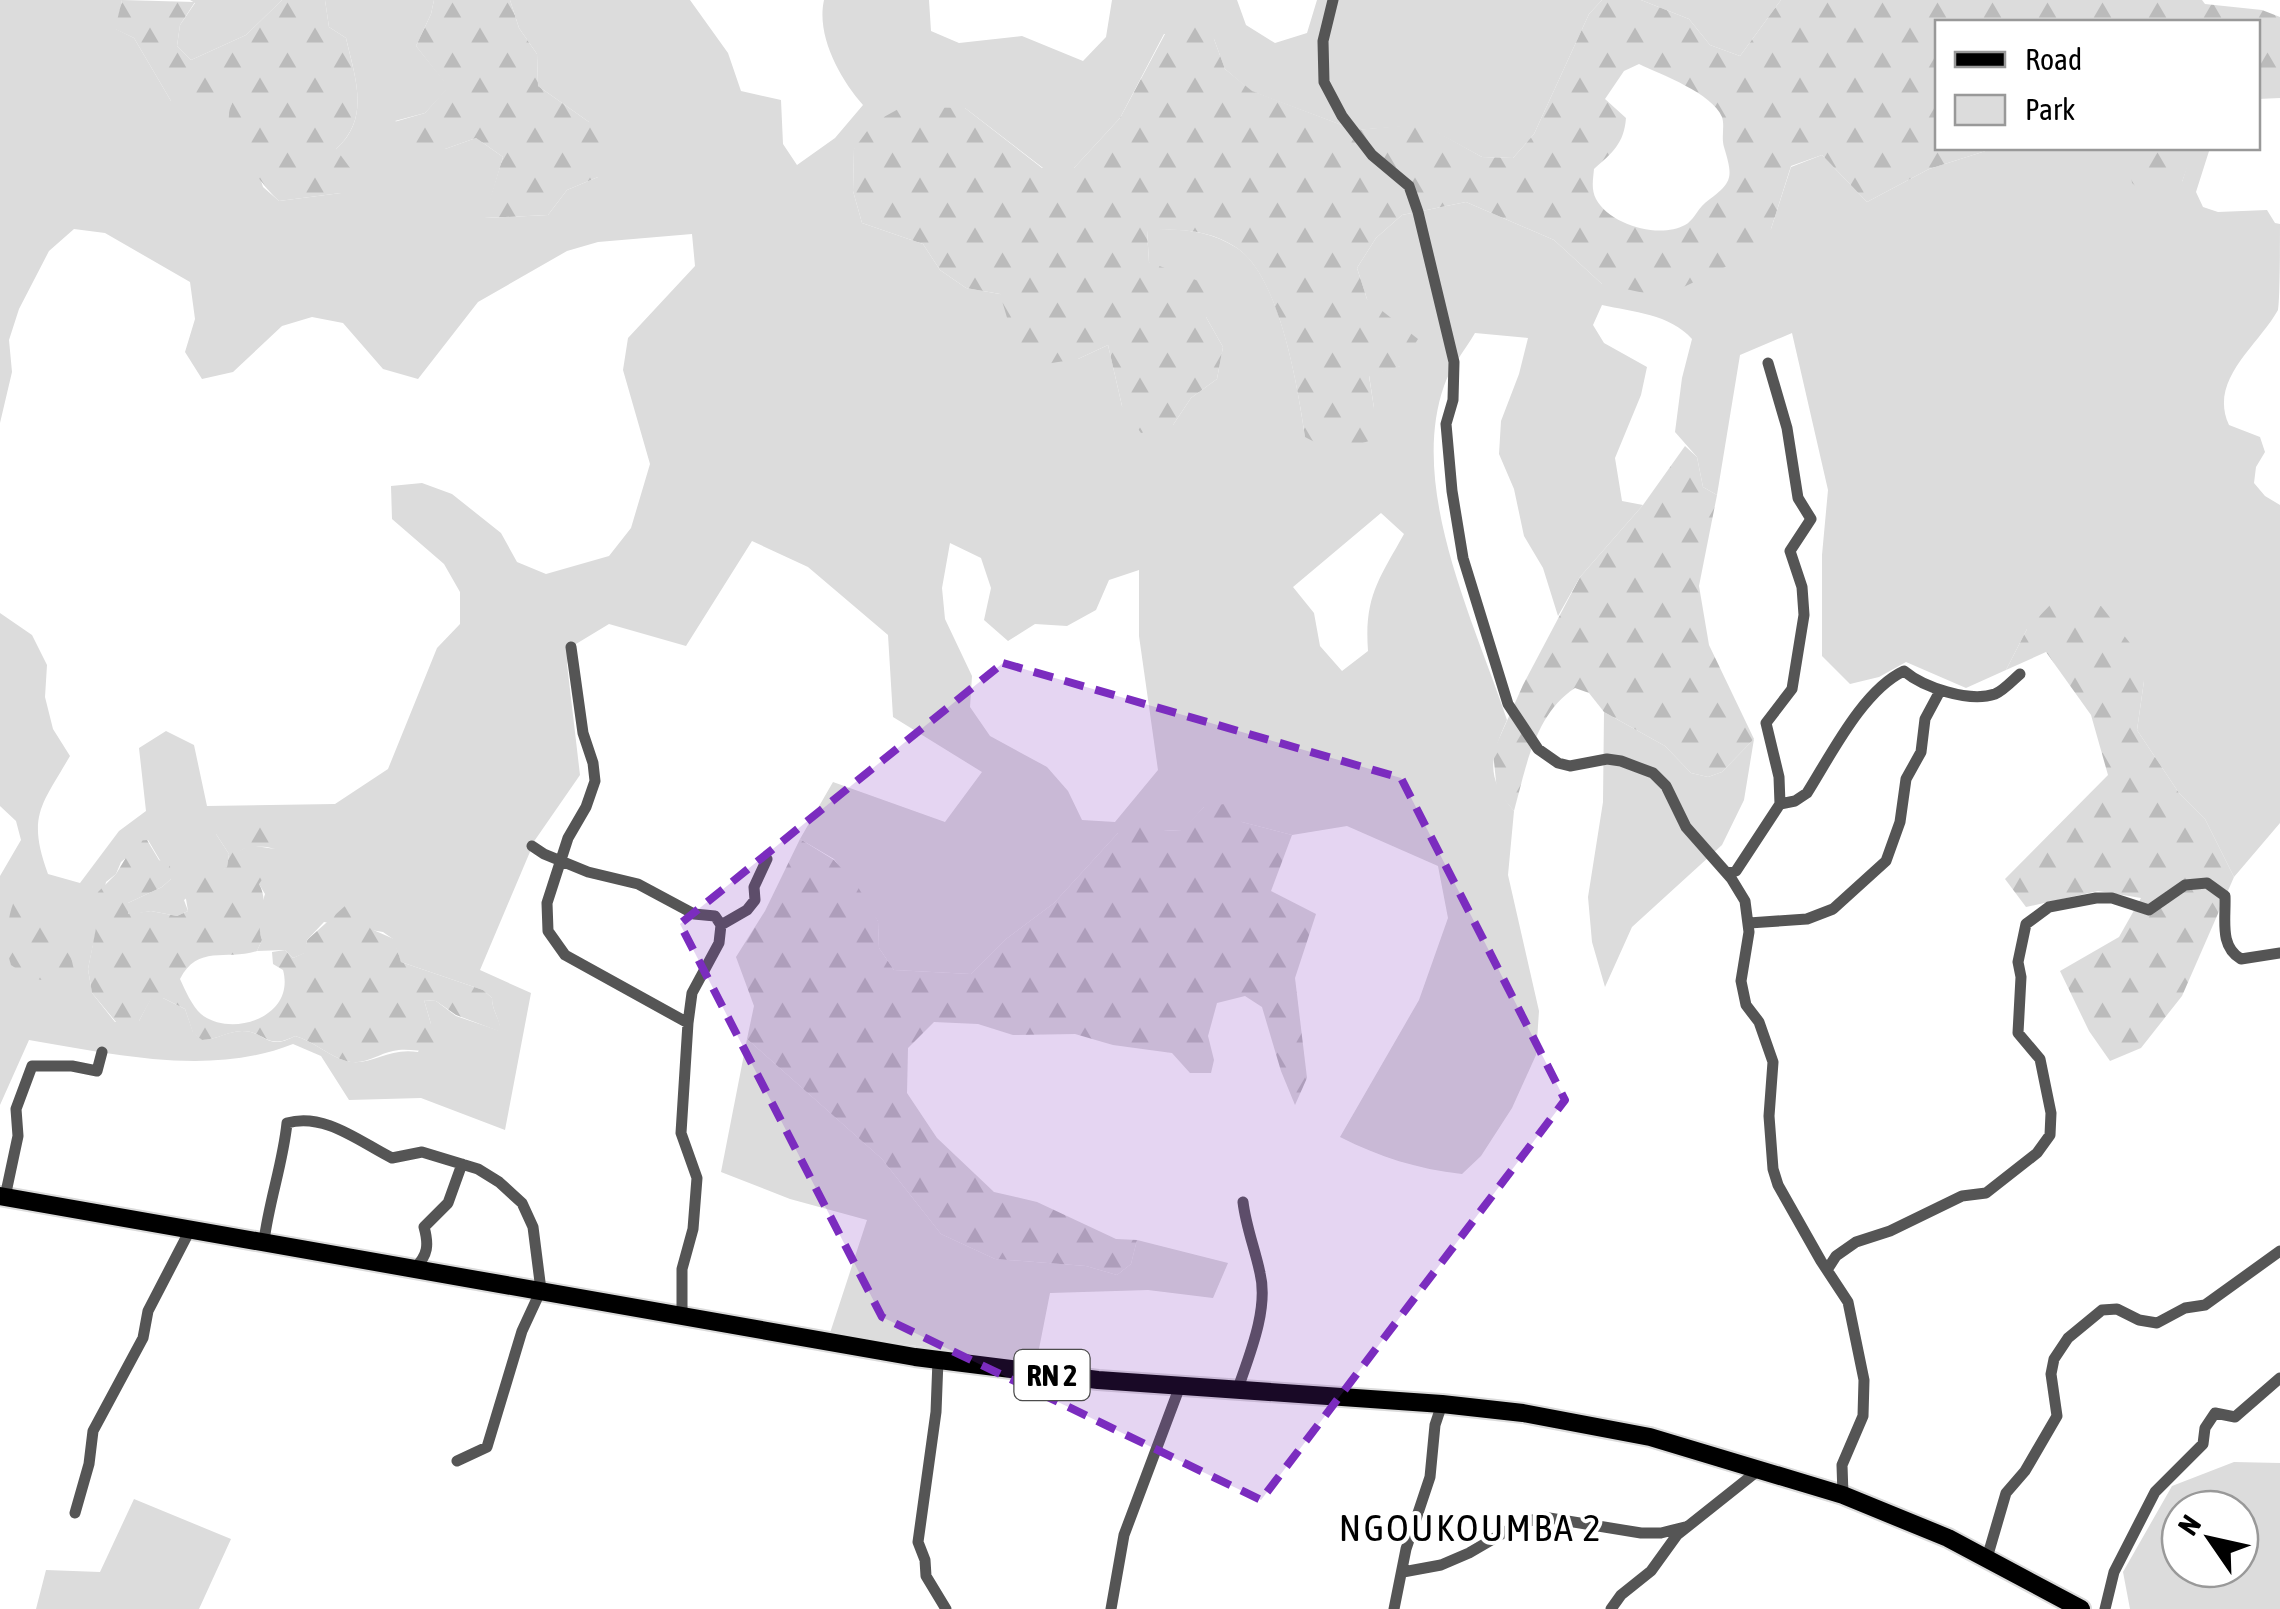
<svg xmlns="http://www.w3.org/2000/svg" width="2280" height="1609" font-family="'Asap Condensed',sans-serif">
<defs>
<pattern id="forest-firs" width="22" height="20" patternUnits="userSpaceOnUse" patternTransform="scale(2.5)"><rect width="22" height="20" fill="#dcdcdc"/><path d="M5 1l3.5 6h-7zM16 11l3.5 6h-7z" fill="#bbb"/></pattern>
</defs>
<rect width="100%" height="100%" fill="#fff"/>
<path fill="#dcdcdc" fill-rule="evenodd" d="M0 0H122L116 29 134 38 171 101 235 98 263 187 279 201 341 193 336 149C371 119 355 77 346 38L329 27 325 0H434L431 14 416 46 449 87 425 113 395 121 445 149 476 138 503 157 485 218 548 215 567 190 598 177 589 122 538 86 537 54 519 28 510 0H690L728 53 741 91 781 100 783 144 797 165 835 138 863 105C840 79 816 36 824 0H929L931 31 959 43 1022 36 1083 61 1106 37 1112 0H1237L1246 25 1275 43 1307 33 1317 0H1602L1589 14 1534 134 1513 158 1482 157 1423 125 1355 130 1251 91 1225 69 1214 39 1164 34 1120 118 1074 168H1043L965 108 854 149 853 191 862 223 923 244 940 270 966 288 1000 294 1078 359 1108 345 1122 406 1173 425 1191 398 1217 379 1223 347 1206 317 1149 262 1147 230C1178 228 1210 230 1237 248 1280 276 1298 389 1305 437L1374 408 1369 375 1400 366 1367 299 1357 268 1376 238 1402 215 1466 202 1554 240 1602 284 1771 229 1791 167 1822 155 1867 202 1929 169 1995 148H2128L2127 150 2182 182 2193 148H2210L2196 192 2203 207 2218 212 2267 210 2275 223 2280 224C2280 240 2280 300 2278 310 2258 346 2208 380 2229 425L2260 437 2265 452 2256 467 2254 483 2265 496 2280 505V823L2234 877 2205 819 2179 793 2137 730 2144 681 2027 629 2006 670 1966 688 1906 662 1879 677 1850 684 1822 656V555L1828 490 1792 333 1740 355 1717 495 1703 487 1697 457 1675 432 1682 378 1692 339C1670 314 1633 312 1602 305L1593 325 1604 343 1647 367 1641 395 1615 458 1622 501 1643 505 1580 577 1558 616 1543 568 1524 536 1514 489 1499 454 1501 421 1519 374 1528 338 1475 333C1465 350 1450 368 1444 386 1408 489 1475 623 1507 720 1490 758 1485 777 1514 811L1508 875 1539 1011 1536 1055 1512 1108 1481 1156 1462 1174C1417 1169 1380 1157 1340 1137L1419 1000 1448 918 1438 866 1347 826 1292 835 1242 822 1204 807 1183 830 1118 833 1054 903 1006 939 971 974 894 970 879 948 878 921 834 859 800 839 833 782 945 822 982 772 893 717 888 635 808 567 752 541 686 646 609 624 571 647 567 664 580 775 535 840 480 970 531 993 505 1130 421 1098 349 1100 321 1056 293 1044C210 1077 114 1054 29 1040L0 1105V876L21 840 16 821 0 806V613L32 635 47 665 45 697 53 729 70 756C41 806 27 816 48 874L80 883 119 831 146 811 139 748 166 731 194 745 207 806 335 804 388 769 437 648 460 624V592L444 564 392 519 391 486 422 483 452 494 501 533 517 562 546 574 609 556 631 528 650 464 623 370 628 338 695 266 692 234 598 242 567 251 478 302 418 379 383 369 343 323 312 317 282 326 233 372 202 379 185 352 195 319 190 282 105 233 74 229 49 251 19 309 9 340 12 372 0 423ZM1381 513 1404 534C1379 579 1364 597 1368 651L1342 671 1320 646 1314 613 1293 587ZM950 543 981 558 991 588 984 620 1008 641 1035 624 1067 626 1096 610 1109 580 1139 570V636L1158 770 1115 822 1082 820 1068 791 1047 767 990 736 970 707 972 676 945 619 942 588ZM216 834 275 849 250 845 239 851 265 894C260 910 256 923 262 940L257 951 285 950 293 958 305 953 307 940 324 922 383 932 393 939 401 962 483 990 492 998C492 1011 500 1018 500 1031L456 1016 436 1001 424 1000 431 1024 418 1052C387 1047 371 1067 346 1061 329 1056 313 1041 295 1036 266 1052 266 1031 242 1031 228 1031 216 1040 202 1040L193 1032 185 1009 163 998H151L139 1021 115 1022 92 993 88 969 106 882 116 874 121 862 148 840 171 879 162 887 128 903V915L151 911 177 916 188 911 184 900 227 867 229 854Z
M190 0H282L246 35 191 60 177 46 180 25 195 3Z
M1641 0H1781L1740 56 1710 45 1689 19Z
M1604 712 1665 746 1691 773 1708 777 1722 772 1754 739 1744 800 1722 845 1632 927 1605 987 1592 942 1588 897 1603 802Z
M747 1039 882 1159 941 1234 995 1259 1086 1266 1117 1275 1131 1264 1137 1240 1228 1263 1213 1298 1148 1290 1050 1293 1036 1364 830 1333 867 1220 790 1199 721 1172Z
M2234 1462 2280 1463V1609H2130L2123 1572 2172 1486ZM2180 1509H2240V1569H2180Z
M134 1499 231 1539 199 1609H36L46 1570 100 1572Z"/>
<path fill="url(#forest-firs)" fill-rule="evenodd" d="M122 0 195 2 180 25 177 46 191 60 246 35 282 0H325L329 27 346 38C355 78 371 118 336 149L359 180 341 193 279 201C262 186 226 137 229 115 229 109 232 104 234 99L212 105 171 101 134 38 115 29Z
M434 0H510L519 28 537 54 538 86 589 122 610 147 598 177 567 190 548 215 484 218 503 157 476 138 445 149 412 148 394 122 425 113 448 87 416 46 431 14Z
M1602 0H1641L1689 19 1710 45 1740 56 1781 0H2202L2205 4 2262 10 2280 17V98L2258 99V22H1938V148H1995L1929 169 1867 202 1822 155 1791 166 1771 229 1750 255 1663 297 1602 284 1554 240 1466 202 1402 215 1376 238 1357 268 1367 299 1418 339 1401 366 1369 376 1374 408 1369 441 1334 452 1305 437C1298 389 1280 277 1237 248 1210 230 1178 228 1147 231L1149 262 1209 285 1206 317 1223 347 1217 379 1191 398 1173 425 1141 433 1122 406 1108 345 1078 359 1045 364 1016 348 1000 294 966 288 940 270 923 244 862 223 853 191 854 149 873 123 902 107 965 108 1042 168H1074L1120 118 1165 34 1189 16 1214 39 1225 69 1252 91 1355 130 1423 124 1482 157 1513 158 1534 134 1589 14ZM1639 64C1662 75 1712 93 1722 117 1725 126 1721 137 1724 147 1734 180 1732 182 1705 203 1697 210 1693 221 1685 225 1659 239 1610 225 1596 199 1591 189 1593 180 1594 169 1612 153 1624 144 1626 118L1605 99 1624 71Z
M2128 148H2193V152L2182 182 2156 203 2132 183Z
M1685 446 1697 457 1703 487 1717 495 1699 586 1709 645 1754 739 1722 772 1708 777 1691 773 1665 746 1604 712 1589 693 1575 688C1535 714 1526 767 1514 811L1497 791 1493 752 1523 685 1580 577 1643 505Z
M2056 599 2101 606 2133 647 2144 681 2137 730 2179 793 2205 819 2234 877 2182 996 2141 1048 2110 1061 2089 1031 2060 971 2119 937 2141 898 2098 891 2026 907 2005 879 2108 775 2091 715 2046 652 2006 670 2027 629Z
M1224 804 1242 822 1292 835 1271 891 1316 914 1295 978 1307 1078 1295 1105 1281 1071 1262 1007 1245 996 1217 1003 1208 1036 1214 1060 1211 1073H1190L1172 1053 1113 1045 1075 1034 1013 1035 978 1024 934 1022 908 1048 907 1093 937 1138 994 1192 1037 1202 1116 1239 1137 1240 1131 1264 1117 1275 1086 1266 995 1259 941 1234 882 1159 747 1039 754 1006 736 957 765 911 800 839 834 860 858 887 878 921 879 948 894 970 971 974 1006 939 1054 903 1118 833 1149 816 1165 831 1182 830 1204 807Z
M260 823 283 831 285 843C269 852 255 841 240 851L246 860 259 862 266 874 259 884C271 905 254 918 262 940L257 951C226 961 198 944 180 979 185 990 192 1006 201 1014 230 1038 296 1018 283 970L273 964 272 952 285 950 293 958 304 953 307 940 345 906 357 908 371 929 394 939 401 962 483 990 492 998C492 1011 500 1018 501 1032L456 1015 436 1001 424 1000 431 1024 443 1029 449 1040 442 1050C425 1054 409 1047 393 1051 377 1054 365 1066 346 1061 329 1056 313 1041 295 1036 266 1051 266 1031 242 1031 229 1031 216 1040 202 1040L193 1033 185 1009 163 998 151 999 139 1021 127 1028 116 1022 92 993 88 969 96 928 94 903 98 892 116 874 136 841 147 840 159 860 170 866 171 879 162 887 128 903V914L151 911 177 916 188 911 184 887 190 874H215L227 867 229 854 216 834 224 824Z
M18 894 26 917C66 941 65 928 76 978L66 984 30 978 11 965C4 945 7 910 18 894Z"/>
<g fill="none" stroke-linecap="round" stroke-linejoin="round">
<defs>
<path id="primary" d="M0 1196 915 1357 1098 1380 1442 1404 1523 1413 1650 1437 1843 1495 1948 1538 2081 1609"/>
</defs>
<use href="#primary" stroke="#dbdbdb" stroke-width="22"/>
<path stroke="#555" stroke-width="11" d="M1333 0 1323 41 1324 82 1342 116 1372 155 1409 186 1418 212 1454 362 1453 400 1446 424 1452 491 1463 558 1508 704 1538 749 1558 763 1570 766 1607 759 1621 761 1653 773 1666 786 1686 827 1731 878 1745 901 1749 932 1741 981 1746 1005 1759 1022 1773 1062 1769 1116 1773 1169 1778 1185 1821 1261 1848 1302 1864 1380 1863 1416 1842 1465 1843 1495
M571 647 583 733 593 763 595 781 586 807 568 838 547 903 548 931 565 955 688 1023
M1780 804 1795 801 1807 793C1831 755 1863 690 1904 671 1923 687 1969 703 1995 694 2003 691 2013 680 2020 674
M532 846 544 854 588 872 638 884 694 914 715 916 721 925 719 943 692 993 688 1023 681 1133 697 1178 693 1229 682 1269V1313
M1727 873 1736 871 1780 804 1779 777 1766 723 1792 689 1804 615 1802 587 1790 551 1811 519 1798 498 1787 428 1768 363
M1749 923 1807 919 1833 909 1886 861 1900 822 1906 779 1921 752 1925 719 1940 691
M721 925 747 910 755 900 754 887 767 859
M5 1197 18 1136 16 1109 32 1066H72L97 1071 102 1052
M264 1241C269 1201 283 1163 287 1123 324 1112 360 1142 392 1158L422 1152 478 1169 499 1182 522 1203 533 1227 541 1290 522 1331 487 1447 457 1461
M415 1268C428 1255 429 1245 424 1227L448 1203 462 1164
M1827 1270 1836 1256 1856 1242 1890 1231 1962 1196 1986 1193 2037 1153 2050 1135 2051 1113 2040 1059 2018 1033 2021 977 2018 962 2026 924 2049 907 2096 898H2112L2149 910 2185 885 2207 883 2225 896C2226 920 2219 946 2241 959L2280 953
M938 1360 936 1412 918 1542 925 1560 926 1576 946 1609
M1237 1391C1249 1356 1269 1309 1260 1273 1255 1249 1246 1227 1243 1202
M75 1513 89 1464 93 1431 143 1338 148 1311 190 1230
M1987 1558 2006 1493 2025 1471 2057 1416 2051 1374 2054 1359 2068 1338 2102 1310 2117 1309 2139 1320 2157 1323 2185 1308 2205 1305 2280 1251
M1403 1572 1441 1565 1469 1553 1517 1525 1543 1517 1641 1533H1661L1685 1527
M1111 1609 1124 1535 1180 1386
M1394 1609 1406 1549 1430 1477 1435 1425 1442 1404
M1611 1609 1621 1595 1651 1571 1677 1535 1760 1469
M2105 1609 2114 1572 2155 1492 2203 1444 2205 1428 2215 1413 2235 1417 2280 1378"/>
<use href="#primary" stroke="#000" stroke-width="18"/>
</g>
<path fill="#7b2cbf" fill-opacity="0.2" stroke="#7b2cbf" stroke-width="8" stroke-dasharray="20 12" stroke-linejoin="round" d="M1003 663 1401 778 1565 1100 1261 1500 882 1317 680 924Z"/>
<g text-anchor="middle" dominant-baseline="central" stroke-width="8" stroke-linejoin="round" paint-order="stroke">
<rect fill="#fff" stroke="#4c4c4c" stroke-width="2.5" x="1014.5" y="1350" width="75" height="50" rx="8"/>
<g font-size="30" font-weight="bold" fill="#000">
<text x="1052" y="1375">RN 2</text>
</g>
<g font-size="38" letter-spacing="2.5" fill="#000" stroke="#fff">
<text x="1471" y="1527">NGOUKOUMBA 2</text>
</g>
</g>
<rect x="1935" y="20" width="325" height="130" fill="#ffffff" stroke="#999999" stroke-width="2.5"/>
<rect x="1955" y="52" width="50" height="15" fill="#000000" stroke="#999999" stroke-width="2.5"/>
<text x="2025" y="70" font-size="30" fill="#000000">Road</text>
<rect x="1955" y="95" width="50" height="30" fill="#dcdcdc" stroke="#999999" stroke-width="2.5"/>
<text x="2025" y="120" font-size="30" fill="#000000">Park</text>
<g transform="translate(2210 1539) rotate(304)"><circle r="48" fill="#ffffff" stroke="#999999" stroke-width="2.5"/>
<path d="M0-8L18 38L0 25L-18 38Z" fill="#000000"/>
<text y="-15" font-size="28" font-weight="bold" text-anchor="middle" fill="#000000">N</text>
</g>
</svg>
